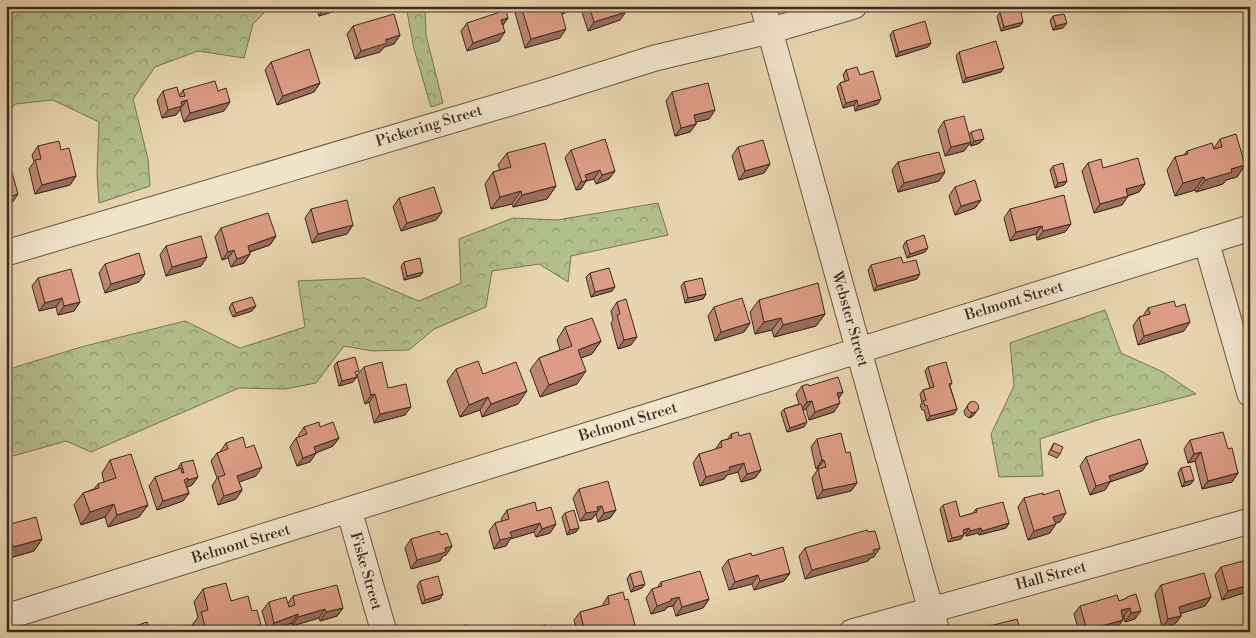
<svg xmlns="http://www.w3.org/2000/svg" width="1256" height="638" font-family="'Libre Bodoni',serif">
<defs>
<pattern id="forest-crowns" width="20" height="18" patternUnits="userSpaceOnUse" patternTransform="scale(1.25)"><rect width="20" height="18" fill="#b3be8d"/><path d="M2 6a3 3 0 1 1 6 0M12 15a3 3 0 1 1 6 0" fill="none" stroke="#939b73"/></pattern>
</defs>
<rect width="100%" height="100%" fill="#e8d5af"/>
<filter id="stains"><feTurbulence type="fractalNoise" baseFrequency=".004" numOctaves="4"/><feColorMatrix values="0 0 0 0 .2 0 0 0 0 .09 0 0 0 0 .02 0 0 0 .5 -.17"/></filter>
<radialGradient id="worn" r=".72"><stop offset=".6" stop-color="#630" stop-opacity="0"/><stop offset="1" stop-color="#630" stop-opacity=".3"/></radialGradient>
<path fill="url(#forest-crowns)" stroke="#787457" d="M6 6H271L253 24 244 58 198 51 155 67 133 99 148 159 150 186 99 203 97 173 99 122 53 100 15 104 6 116Z
M406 6H425L426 35 443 103 431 107 414 49Z
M658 203 668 235 571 256 568 282 539 264 492 271 486 307 434 329 409 350 372 351 344 346 316 383 285 389 239 388 91 452 66 441 6 458V370L81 347 185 321 240 348 305 327 298 281 364 278 419 301 461 283 459 239 513 218 557 220Z
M1105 310 1121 353 1163 372 1196 394 1104 418 1040 439 1043 476 999 477 991 434 1014 386 1010 343Z"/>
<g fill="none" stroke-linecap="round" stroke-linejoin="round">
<defs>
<path id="minor" d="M763 6 937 632
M1206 241 1250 394
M6 253 547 92 655 58 769 31 854 6
M349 510 384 632
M6 617 1250 228
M852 632 1250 521"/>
</defs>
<use href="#minor" stroke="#685544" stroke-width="27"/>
<use href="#minor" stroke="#f0e4cb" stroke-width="25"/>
</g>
<path fill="#bd8672" stroke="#3d2a21" d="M316 6H351L319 16Z
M516 6H537L538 9H539L541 6H576L574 10 562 14 560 38 525 48 514 9Z
M580 6H624L620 20 588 31Z
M1066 6H1081L1067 10Z
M1000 12 1023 22 1020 26 1001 31 997 17Z
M1053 16 1063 28 1053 30 1050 21Z
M508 18 503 25 499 41 467 51 461 31 467 23Z
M353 26 400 35 394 44 384 47 380 52 355 59 347 34Z
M893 31 931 43 928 47 896 57 890 35Z
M959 52 1001 72 963 83 956 56Z
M271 62 320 83 314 92 277 105 265 70Z
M846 70 860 75 878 104 855 111 854 105 843 108 837 87 840 83 845 81 843 75Z
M183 90 224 111 184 122 180 109 176 115 162 118 157 100 163 91 179 96Z
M672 92 715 110 709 119 696 122V124L690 132 675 136 666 101Z
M944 121 969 135 971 132 980 143 971 146 970 143 964 151 945 156 938 130Z
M1220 139 1245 165 1237 177 1226 180 1223 184 1196 192 1195 190 1175 196 1167 170 1175 157 1184 155 1187 151 1214 148Z
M38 146 61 150 76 176 70 185 35 194 29 169 34 162 32 155Z
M738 147 770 164 764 173 739 180 732 156Z
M571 150 615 171 609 179 596 184 594 179 586 181 581 189 576 190 565 158Z
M507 153 556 186 547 199 513 207 512 204 491 209 485 184 493 172 500 170 498 165Z
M898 162 945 172 939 181 898 192 892 170Z
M1088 163 1103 168 1145 184 1139 192 1128 196 1122 205 1094 213 1082 171Z
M1053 166 1067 181 1064 185 1055 188 1050 170Z
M955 187 981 200 975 208 955 215 949 196Z
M399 198 442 212 436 220 401 231 393 207Z
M311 209 353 225 347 234 312 243 305 218Z
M1010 209 1071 224 1065 232 1037 240 1036 234 1010 241 1004 218Z
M221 228 276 236 270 245 250 252V254L244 263 231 267 228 258 222 260 215 237Z
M906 241 925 252 907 258 903 246Z
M166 246 207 257 201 266 166 276 160 255Z
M404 262 423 272 420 276 404 280 401 266Z
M903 263 917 279 874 291 868 270 871 265Z
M105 264 139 282 105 293 99 273Z
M590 273 612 291 591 297 586 277Z
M38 278 80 302 74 311 58 315 56 307 39 311 32 286Z
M684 282 706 294 703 299 685 303 681 286Z
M759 300 825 314 816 326 774 337 772 330 755 334 750 312Z
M617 302 631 345 618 349 611 323 613 320 611 311Z
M232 303 252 311 233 317 229 308Z
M714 307 750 323 744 332 715 341 708 316Z
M1148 308 1184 331 1138 345 1133 326 1139 317 1143 316Z
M565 327 601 341 592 354 581 358 577 384 540 397 530 370 539 358 560 350 557 340Z
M337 362 356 375 353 382 339 386 334 366Z
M364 367 388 388 405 415 374 423 369 402 365 404 357 375Z
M928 367 952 383 950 386 957 409 954 414 927 421 924 410H922L920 405 922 403 920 394 923 390 930 388 925 371Z
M456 369 483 374 518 404 482 417 480 410 460 417 447 381Z
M802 386 843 392 839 398 834 412 809 420 806 409 803 410 804 427 787 432 781 413 784 409 799 404 796 394Z
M970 402 979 408 973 416 969 418 965 415 964 411Z
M304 427H320L339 438 333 446 316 453 310 462 297 466 290 447 296 438 299 437 298 436Z
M731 434 739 436 761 470 755 478 741 482 738 472 727 475 724 479 700 486 693 463 699 454 715 450 721 441 728 439Z
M817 439 846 453 857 483 851 491 817 499 812 478 818 469V468L816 469 811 447Z
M1190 440 1228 449 1238 473 1232 482 1202 489 1195 461 1188 463 1184 449Z
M226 443 256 476 239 482 242 490 236 499 218 505 212 486 217 478 211 461 217 453 220 452Z
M1054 443 1060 454 1057 458 1048 454Z
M1086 457 1148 463 1142 471 1110 482 1105 490 1090 495 1080 466Z
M110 460 148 505 139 517 108 527 105 517 81 525 74 505 83 493 94 489 98 484 104 482 102 473Z
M181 463 198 477 192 485 187 487 189 493 183 501 157 510 149 486 155 477 177 470Z
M1181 468 1191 484 1182 487 1178 473Z
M579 489 616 510 610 518 598 522 596 514 592 519 580 521 573 498Z
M1043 495 1060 522 1055 523 1050 533 1028 540 1018 507 1024 498Z
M943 505 960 517 973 513 976 509 1009 523 1006 528 979 535 978 533 966 536V533H964L961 539 948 542 940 509Z
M507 510 537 511 556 524 550 533 536 537 534 532 510 539 506 546 494 549 489 531 495 523 502 521 501 519Z
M565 513 579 528 576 532 567 535 562 517Z
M6 522 7 525 42 539 34 551 6 559Z
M868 532 874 557 870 558 868 561 805 579 799 556 805 548Z
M441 535 452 546 446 555 443 556 440 561 411 569 405 548 411 539Z
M752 556 790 573 784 581 754 590 752 584 729 590 722 568 728 560Z
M1221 567 1250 591 1222 600 1215 575Z
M630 574 645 584 642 588 631 592 627 579Z
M420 581 440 599 422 604 417 586Z
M661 582 709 599 703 608 676 616 673 606 667 607 665 610 651 614 646 598 652 589 657 588Z
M1161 585 1211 597 1205 606 1181 613V616L1175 624 1162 628 1155 594Z
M203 589 231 601 252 611 261 625 256 632H194L192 625 198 617 194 602Z
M293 596 343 608 337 616 320 621 319 618 292 626V623L268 631 262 611 269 602 288 603Z
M608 596 625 600 635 625 631 632H577L574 620 580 612 602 606Z
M1127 597 1135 619 1125 622 1124 616 1123 617V620L1117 628 1105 632H1079L1074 614 1080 606 1119 601 1126 599Z
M990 626 1021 632H986Z"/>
<path fill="#9a6d5d" stroke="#3d2a21" d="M329 6H351L319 16 325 7Z
M563 6H576L574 10 554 16 560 7Z
M689 6H696L687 9Z
M1070 6H1081L1067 10Z
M626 12 620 20 588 31 594 22Z
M508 18 502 26 501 20Z
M1023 22 1020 26 1001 31 1004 27Z
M1067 23 1063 28 1053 30 1056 26Z
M566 29 560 38 525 48 531 39Z
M505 32 499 41 467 51 473 43Z
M400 35 394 44 384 47 380 52 355 59 361 51 385 40Z
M931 43 928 47 896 57 899 52Z
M1004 68 1001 72 963 83 966 78Z
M320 83 314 92 277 105 283 96Z
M881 99 878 104 855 111 858 106Z
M187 100 176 115 162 118 168 110 181 102Z
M857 100 854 105 843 108 846 103Z
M230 102 224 111 184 122 190 113Z
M715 110 709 119 688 124 694 115Z
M696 124 690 132 675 136 681 128Z
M984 139 980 143 971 146 974 141Z
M971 142 964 151 945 156 951 147Z
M770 164 764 173 739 180 745 171Z
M1245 165 1237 177 1226 180 1223 184 1196 192 1205 180 1231 169Z
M600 170 594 179 586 181 581 189 576 190 585 175Z
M615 171 609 179 596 184 602 175Z
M945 172 939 181 898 192 904 183Z
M76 176 70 185 35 194 42 185Z
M1204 177 1195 190 1175 196 1183 183Z
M1067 181 1064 185 1055 188 1058 183Z
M1145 184 1139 192 1120 198 1126 189Z
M556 186 547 199 513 207 522 195Z
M521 191 512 204 491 209 500 197Z
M18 194 12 203 6 205V198Z
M1128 196 1122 205 1094 213 1100 204Z
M981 200 975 208 955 215 961 206Z
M442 212 436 220 401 231 407 223Z
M1071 224 1065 232 1037 240 1043 231Z
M353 225 347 234 312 243 318 234Z
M1042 226 1036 234 1010 241 1016 232Z
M276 236 270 245 242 254 248 246Z
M928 248 925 252 907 258 910 254Z
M234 250 228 258 222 260 228 252Z
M250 254 244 263 231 267 237 259Z
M207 257 201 266 166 276 172 267Z
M423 272 420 276 404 280 407 276Z
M145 274 139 282 105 293 111 284Z
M920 274 917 279 874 291 877 286Z
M615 287 612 291 591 297 595 292Z
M706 294 703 299 685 303 688 298Z
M62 298 56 307 39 311 45 303Z
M80 302 74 311 58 315 64 306Z
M256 306 252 311 233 317 236 313Z
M825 314 816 326 774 337 783 325Z
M781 318 772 330 755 334 764 322Z
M1190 322 1184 331 1138 345 1144 336Z
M12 323 6 330V324Z
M750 323 744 332 715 341 721 332Z
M637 337 631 345 618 349 624 340Z
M601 341 592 354 569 362 578 350Z
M586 371 577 384 540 397 549 385Z
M357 377 353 382 339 386 342 381Z
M527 391 518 404 482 417 491 404Z
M843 392 837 400V393Z
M375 394 369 402 365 404 371 395Z
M488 397 480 410 460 417 469 405Z
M812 401 806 409 801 411 807 402Z
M840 403 834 412 809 420 815 412Z
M411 407 405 415 374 423 380 414Z
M957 409 954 414 927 421 930 416Z
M976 412 973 416 969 418 972 413Z
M807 422 804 427 787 432 790 428Z
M339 438 333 446 308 456 314 447Z
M1201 452 1195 461 1188 463 1194 454Z
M316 453 310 462 297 466 303 458Z
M822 460H824L818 468 816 469Z
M744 463 738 472 727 475 724 479 700 486 706 477 729 467Z
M1148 463 1142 471 1110 482 1105 490 1090 495 1096 486 1109 476Z
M262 467 256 476 231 485 237 476Z
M761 470 755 478 741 482 747 474Z
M1238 473 1232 482 1202 489 1208 481Z
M198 477 192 485 182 489 188 480Z
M1194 480 1191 484 1182 487 1185 482Z
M857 483 851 491 817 499 823 490Z
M242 490 236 499 218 505 224 496Z
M189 493 183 501 157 510 163 501Z
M114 504 105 517 81 525 90 512Z
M148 505 139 517 108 527 117 515Z
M602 506 592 519 580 521 586 513 597 507Z
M616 510 610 518 598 522 604 513Z
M1066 513 1060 522 1047 526 1053 517Z
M540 523 534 532 510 539 506 546 494 549 500 540 510 532Z
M1009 523 1006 528 979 535 982 531Z
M556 524 550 533 536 537 542 529Z
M1056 524 1050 533 1028 540 1034 531Z
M579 528 576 532 567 535 570 530Z
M969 528 966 533 960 534 963 530Z
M981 528 978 533 966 536 970 531Z
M964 535 961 539 948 542 952 538Z
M42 539 34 551 6 559V557L13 547Z
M11 540 6 547V541Z
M452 546 446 555 443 556 440 561 411 569 417 560 445 548Z
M880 548 874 557 870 558 868 561 805 579 812 570Z
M790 573 784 581 754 590 760 581Z
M758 575 752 584 729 590 735 582Z
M645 584 642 588 631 592 634 587Z
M1250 585V591L1222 600 1228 591Z
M443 594 440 599 422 604 425 600Z
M679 597 673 606 667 607 665 610 651 614 657 606 671 599Z
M1211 597 1205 606 1173 616 1179 607Z
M709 599 703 608 676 616 682 607Z
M343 608 337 616 320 621 326 612Z
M1130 608 1124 616 1115 619 1121 610Z
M325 609 319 618 292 626 298 617Z
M1141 611 1135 619 1125 622 1131 613Z
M298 614 292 623 268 631 274 623Z
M1181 616 1175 624 1162 628 1168 619Z
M1123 620 1117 628 1105 632H1085L1087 630Z
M261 625 256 632H233Z
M635 625 631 632H606Z
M219 626 215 632H204L206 630Z"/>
<path fill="#dc9c85" stroke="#3d2a21" d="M521 6H537L538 9 547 6H563L560 7 566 29 531 39Z
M589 6H624L626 12 594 22Z
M1020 7 1023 22 1004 27 1000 12Z
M506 10 508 18 501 20 505 32 473 43 467 23Z
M394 14 400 35 385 40 387 43 361 51 353 26Z
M1064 14 1067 23 1056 26 1053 16Z
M925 21 931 43 899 52 893 31Z
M996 41 1004 68 966 78 959 52Z
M309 49 320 83 283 96 271 62Z
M857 67 860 75 873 71 881 99 858 106 857 100 846 103 840 83 849 80 846 70Z
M215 81 218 91 226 88 230 102 190 113 187 100 181 102 182 106 168 110 163 91 177 87 180 97 185 96 183 90Z
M708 83 715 110 694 115 696 124 681 128 672 92Z
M964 116 971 142 951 147 944 121Z
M981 129 984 139 974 141 971 132Z
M1236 134 1245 165 1231 169 1232 172 1205 180 1204 177 1183 183 1175 157 1188 154 1187 151 1212 143 1214 149 1222 147 1220 139Z
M605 139 615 171 602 175 600 170 585 175 587 180 582 182 571 150Z
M763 140 770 164 745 171 738 147Z
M59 141 61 150 69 148 76 176 42 185 35 160 41 159 38 146Z
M545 143 556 186 522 195 521 191 500 197 493 172 511 167 507 153Z
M939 152 945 172 904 183 898 162Z
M8 158 18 194 6 198V159Z
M1138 158 1145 184 1126 189 1128 196 1100 204 1088 163 1101 159 1103 168Z
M1063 163 1067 181 1058 183 1053 166Z
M975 180 981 200 961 206 955 187Z
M434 187 442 212 407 223 399 198Z
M1064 195 1071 224 1043 231 1042 226 1016 232 1010 209Z
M347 200 353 225 318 234 311 209Z
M268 213 276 236 248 246 250 254 237 259 234 250 228 252 221 228Z
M924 235 928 248 910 254 906 241Z
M201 236 207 257 172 267 166 246Z
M139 253 145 274 111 284 105 264Z
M901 257 903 263 916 260 920 274 877 286 871 265Z
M420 258 423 272 407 276 404 262Z
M609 268 615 287 595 292 590 273Z
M71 269 80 302 64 306 62 298 45 303 38 278Z
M702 278 706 294 688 298 684 282Z
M818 283 825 314 783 325 781 318 764 322 759 300Z
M6 297 11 311 8 312 12 323 6 324Z
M252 297 256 306 236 313 232 303Z
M742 298 750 323 721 332 714 307Z
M626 299 637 337 624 340 617 315 620 314 617 302Z
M1174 301 1176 307 1185 304 1190 322 1144 336 1139 317 1150 314 1148 308Z
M592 318 601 341 578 350 586 371 549 385 539 358 572 346 565 327Z
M355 357 359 371 355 372 357 377 342 381 337 362Z
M478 361 483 374 516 362 527 391 491 404 488 397 469 405 456 369Z
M382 362 388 388 406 384 411 407 380 414 375 394 371 395 364 367Z
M946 362 952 383 949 384 957 409 930 416 927 405 925 406 923 401 926 400 923 390 934 387 928 367Z
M838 377 843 392 837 393 840 403 815 412 812 401 807 402 802 386 808 384 809 386Z
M967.5 407a5.5 5.5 0 1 1 11 0a5.5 5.5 0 1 1-11 0Z
M801 404 807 422 790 428 784 409Z
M319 422 320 427 333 422 339 438 314 447 316 453 303 458 296 438 307 434 304 427Z
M738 432 739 436 750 433 761 470 747 474 744 463 729 467 730 470 706 477 699 454 722 447 721 441 732 438 731 434Z
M1223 432 1228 449 1232 448 1238 473 1208 481 1201 452 1194 454 1190 440Z
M841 433 846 453 850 452 857 483 823 490 818 469 826 467 824 460H822L817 439Z
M243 437 246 448 254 445 262 467 237 476 242 490 224 496 218 477 225 475 217 453 228 449 226 443Z
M1140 439 1148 463 1109 476 1111 481 1096 486 1086 457Z
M1054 443 1063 447 1060 454 1051 450Z
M131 454 148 505 117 515 114 504 90 512 83 493 99 488 98 484 116 478 110 460Z
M193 460 198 477 188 480V478L184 480 189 493 163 501 155 477 181 468 182 473H184L181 463Z
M1190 466 1194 480 1185 482 1181 468Z
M608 481 616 510 604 513 602 506 597 507 598 511 586 513 579 489Z
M1059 490 1066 513 1053 517 1056 524 1034 531 1024 498 1043 493V495Z
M956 501 960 517 977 512 976 509 1003 502 1009 523 982 531 981 528 970 531 969 528 963 530 964 535 952 538 943 505Z
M535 502 537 511 551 507 556 524 542 529 540 523 510 532 512 537 500 540 495 523 509 519 507 510Z
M574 510 579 528 570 530 565 513Z
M36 517 42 539 13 547 11 540 6 541V522L7 525Z
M867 530 868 532 875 531 880 548 873 550 874 553 812 570 805 548Z
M439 531 441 535 447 533 452 546 445 548 446 552 417 560 411 539Z
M783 547 790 573 760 581 758 575 735 582 728 560 751 553 752 556Z
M1250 559V585L1228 591 1221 567Z
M641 571 645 584 634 587 630 574Z
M700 571 709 599 682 607 679 597 671 599V601L657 606 652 589 662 586 661 582Z
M1204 573 1211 597 1179 607 1181 616 1168 619 1161 585Z
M438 576 443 594 425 600 420 581Z
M226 583 231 601 248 596 252 611 257 610 261 625 233 632H221L219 626 206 630 201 612 208 610 203 589Z
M337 585 343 608 326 612 325 609 298 617V614L274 623 269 602 286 597 289 607 295 605 293 596Z
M623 592 625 600 628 599 635 625 607 632H585L580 612 609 604 608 596Z
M1136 594 1141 611 1131 613 1130 608 1121 610 1123 620 1087 630 1080 606 1117 595 1119 601 1127 598V597Z
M1017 619 1021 632H992L990 626Z
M147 622 151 632H118Z
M467 625 469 632H448V630Z
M546 625 548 632H529V630Z"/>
<g text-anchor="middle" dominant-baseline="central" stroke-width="5" stroke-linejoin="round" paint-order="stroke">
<g font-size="15" fill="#3d2a21" stroke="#f0e4cb">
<text transform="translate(429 126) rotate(-17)">Pickering Street</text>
<text transform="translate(1014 301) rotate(-17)">Belmont Street</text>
<text transform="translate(850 319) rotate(74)">Webster Street</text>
<text transform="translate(628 422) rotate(-17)">Belmont Street</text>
<text transform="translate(241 544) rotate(-17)">Belmont Street</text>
<text transform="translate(366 571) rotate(74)">Fiske Street</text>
<text transform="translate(1051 576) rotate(-15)">Hall Street</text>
</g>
</g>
<rect width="1256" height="638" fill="none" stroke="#e8d5af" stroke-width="25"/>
<rect x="8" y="8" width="1241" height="623" fill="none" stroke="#3d2a21" stroke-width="2.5"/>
<rect x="12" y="12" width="1231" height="613" fill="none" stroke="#3d2a21"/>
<rect width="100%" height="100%" filter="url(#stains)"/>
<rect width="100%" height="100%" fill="url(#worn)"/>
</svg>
